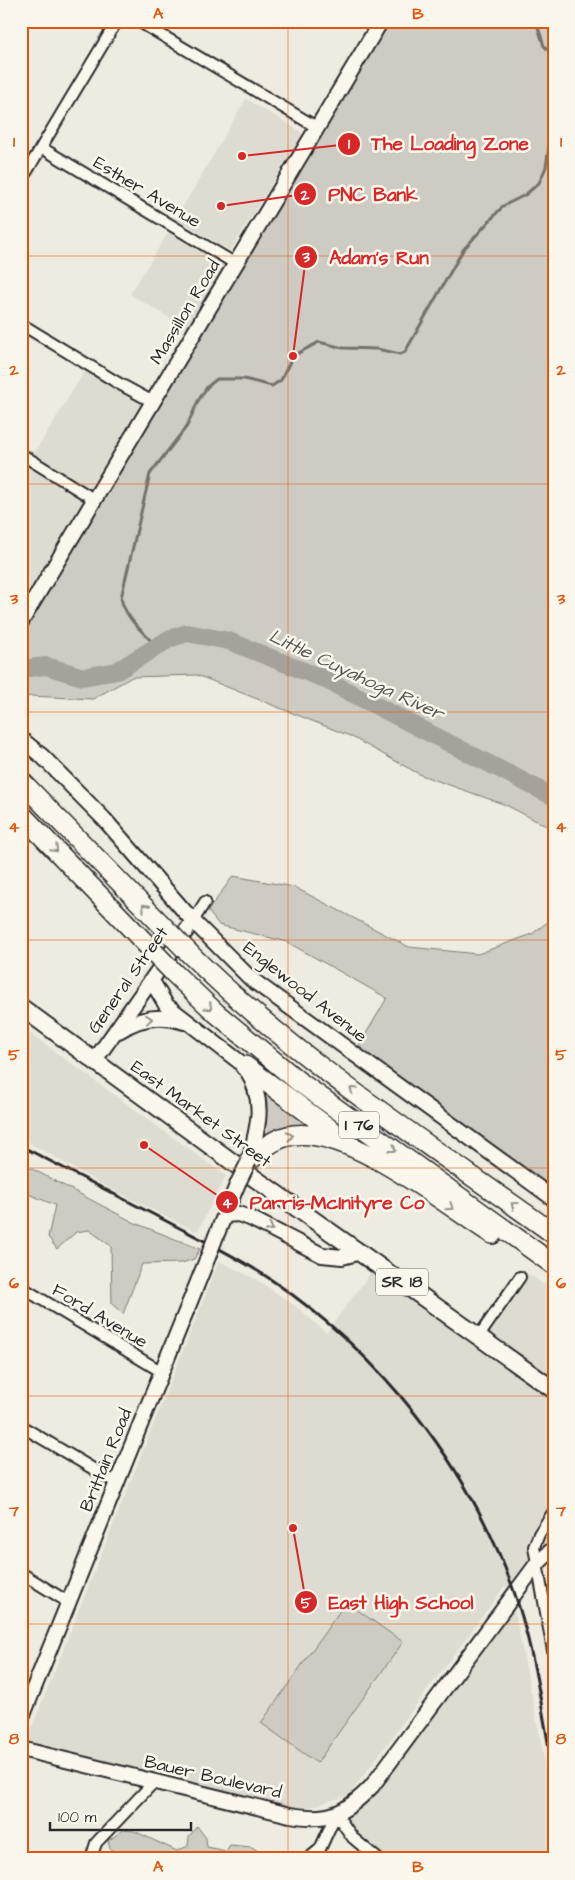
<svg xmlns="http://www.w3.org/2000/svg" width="575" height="1880" font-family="'Architects Daughter',sans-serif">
<rect width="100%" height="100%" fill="#eeebe0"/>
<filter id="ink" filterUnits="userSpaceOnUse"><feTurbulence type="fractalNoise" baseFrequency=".02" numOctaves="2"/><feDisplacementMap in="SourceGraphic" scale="10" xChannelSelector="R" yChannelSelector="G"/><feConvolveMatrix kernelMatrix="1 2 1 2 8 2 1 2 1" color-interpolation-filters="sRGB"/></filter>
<g filter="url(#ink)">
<path fill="#dedbd1" d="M246 99 300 131 302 135 230 251 176 219Z
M171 228 234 265 193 332 130 294Z
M87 368 150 403 95 498 31 458Z
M21 460 92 500 31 603 21 597Z
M21 1027 226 1176 198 1230 195 1231 103 1185 21 1138Z
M219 1261 259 1281 298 1308 326 1333 376 1266 554 1394V1507L541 1525 534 1564 515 1589 505 1586 349 1795 300 1810 26 1742Z
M524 1271 554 1292V1388L483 1336Z
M554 1517V1546L538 1560 536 1548Z
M510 1600 515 1613 554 1807V1859H378L336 1814 355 1804Z"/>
<path fill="#cecbc2" stroke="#7c7b76" d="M390 21H554V833L550 828 506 805 421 775 350 736 197 675 132 677 93 699 30 696 21 700V638Z
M233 876 294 887 409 947 478 954 532 934 554 917V1190L419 1092 357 1049 387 998 287 942 219 925 208 911Z
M257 1084 320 1128 258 1141Z
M21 1163 135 1223 200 1249 194 1259 182 1263 142 1264 123 1314 112 1304 111 1246 89 1230 76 1232 57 1249 48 1237 55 1205 21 1191Z
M346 1602 403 1642 317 1763 261 1723Z
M197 1826 206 1838 207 1847 226 1851 230 1845 252 1847 270 1859H128L110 1849 108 1841 123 1830 134 1831 177 1851 188 1846 189 1837Z"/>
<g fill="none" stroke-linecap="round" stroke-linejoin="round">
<path stroke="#74726e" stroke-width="3" d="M536 21 544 46 554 55
M156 646C143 632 125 618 121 598L150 474 187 426 198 401 207 387 217 379H244L272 386 281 380 293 356 319 342 343 348 377 349 400 354 405 352 463 250 503 206 525 195 539 183 546 167 554 112"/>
<path stroke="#a4a29a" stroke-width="18" d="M21 669 46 666 83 677 117 671 169 639 187 633 229 641 324 679 554 797"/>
<defs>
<path id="street" d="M138 21 318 128
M42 148 236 264
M21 181 117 21
M21 324 118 383 153 402
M21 454 95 500
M21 600 31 606
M193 921 205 902
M21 1287 162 1372
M479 1336 520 1277
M21 1426 117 1483
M554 1511 539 1534 534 1547 554 1656
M21 1573 68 1602
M336 1814 353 1838 378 1859
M91 1859 96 1843 154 1782
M308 1859 320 1849 336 1814"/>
<path id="secondary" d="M21 622 381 21
M21 739 43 757 104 819 193 921 251 979 554 1199
M152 981 166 1005 245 1066C266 1102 259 1123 249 1161
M119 1031C139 1018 161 1014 184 1022
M95 1060 193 921
M225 1215 238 1214 250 1218 322 1255 342 1257 361 1252
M216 1236 238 1183
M21 1720 208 1257
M21 1749 290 1815C329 1822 345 1814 372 1786L536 1565 554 1548"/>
<path id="primary" d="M21 1007 250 1175 554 1390"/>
<path id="highway" d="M191 955C299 1062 430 1145 554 1234
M174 973 216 1013 298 1081 554 1265
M245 1066 342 1138
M249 1161C262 1149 275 1137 294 1135 352 1128 443 1203 492 1234"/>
</defs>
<use href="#street" stroke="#2b2b2b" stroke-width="14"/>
<use href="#secondary" stroke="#2b2b2b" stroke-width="18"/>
<use href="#primary" stroke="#2b2b2b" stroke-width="20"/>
<use href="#highway" stroke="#2b2b2b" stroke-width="22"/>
<use href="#street" stroke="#fbf7ec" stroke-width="10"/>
<use href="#secondary" stroke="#fbf7ec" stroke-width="14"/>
<use href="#primary" stroke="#fbf7ec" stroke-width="16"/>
<use href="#highway" stroke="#fbf7ec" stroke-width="19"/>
<path stroke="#2b2b2b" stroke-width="3" d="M21 1146C71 1172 120 1197 170 1223 204 1241 240 1258 273 1281 381 1355 465 1461 511 1583 534 1645 542 1712 554 1776"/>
<defs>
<path id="secondary-bridge" d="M238 1183 249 1161
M208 1257 216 1236"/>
<path id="highway-bridge" d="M21 781 191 955
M21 814 174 973"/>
</defs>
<use href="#secondary-bridge" stroke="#2b2b2b" stroke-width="18" stroke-linecap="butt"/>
<use href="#highway-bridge" stroke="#2b2b2b" stroke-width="22" stroke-linecap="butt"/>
<use href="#secondary-bridge" stroke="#fbf7ec" stroke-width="14"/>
<use href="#highway-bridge" stroke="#fbf7ec" stroke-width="19"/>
</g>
<defs><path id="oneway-chevron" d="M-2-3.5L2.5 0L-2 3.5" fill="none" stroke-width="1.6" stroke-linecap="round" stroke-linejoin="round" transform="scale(1.25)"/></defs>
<g stroke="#93918c">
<use href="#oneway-chevron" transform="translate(55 849) rotate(46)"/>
<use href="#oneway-chevron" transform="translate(145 907) rotate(-134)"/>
<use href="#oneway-chevron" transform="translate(209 1007) rotate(43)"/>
<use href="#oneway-chevron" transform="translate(149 1019) rotate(-6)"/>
<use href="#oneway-chevron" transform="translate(353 1090) rotate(-144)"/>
<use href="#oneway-chevron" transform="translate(290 1136) rotate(-12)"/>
<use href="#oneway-chevron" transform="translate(393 1149) rotate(36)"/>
<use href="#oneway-chevron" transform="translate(514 1205) rotate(-144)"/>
<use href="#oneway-chevron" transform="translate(450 1207) rotate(34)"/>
<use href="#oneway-chevron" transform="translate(270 1228) rotate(28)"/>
</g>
</g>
<path fill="none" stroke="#df570e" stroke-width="1" stroke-opacity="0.55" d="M288 21V1859M21 256H554M21 484H554M21 712H554M21 940H554M21 1168H554M21 1396H554M21 1624H554"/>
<g text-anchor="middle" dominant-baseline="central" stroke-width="5" stroke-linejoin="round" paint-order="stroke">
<g fill="#fbf7ec" stroke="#696865" stroke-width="1">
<rect x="339" y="1111.5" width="40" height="27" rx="4"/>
<rect x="376" y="1268.5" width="52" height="27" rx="4"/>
</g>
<g font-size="16" font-weight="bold" fill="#2b2b2b">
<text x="359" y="1125">I 76</text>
<text x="402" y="1282">SR 18</text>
</g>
<g font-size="18" fill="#2b2b2b" stroke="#fbf7ec">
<text transform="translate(147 192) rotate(31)">Esther Avenue</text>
<text transform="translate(185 312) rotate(-59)">Massillon Road</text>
<text transform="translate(128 980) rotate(-55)">General Street</text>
<text transform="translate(305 992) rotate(38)">Englewood Avenue</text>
<text transform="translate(201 1114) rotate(36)">East Market Street</text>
<text transform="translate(100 1316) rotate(31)">Ford Avenue</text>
<text transform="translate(106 1460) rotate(-68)">Brittain Road</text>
<text transform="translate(213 1777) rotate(13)">Bauer Boulevard</text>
</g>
<g font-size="19" font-style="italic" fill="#555552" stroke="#fbf7ec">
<text transform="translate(356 675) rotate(25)">Little Cuyahoga River</text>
</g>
</g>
<path fill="none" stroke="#d62828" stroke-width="2" d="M242 156L349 144M221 206L305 194M293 356L306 257M144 1145L227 1202M293 1528L306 1602"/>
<g fill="#d62828" stroke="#fbf7ec" stroke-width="2">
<circle cx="242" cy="156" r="5"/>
<circle cx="221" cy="206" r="5"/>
<circle cx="293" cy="356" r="5"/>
<circle cx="144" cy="1145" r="5"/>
<circle cx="293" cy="1528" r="5"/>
<circle cx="349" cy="144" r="12"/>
<circle cx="305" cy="194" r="12"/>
<circle cx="306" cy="257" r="12"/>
<circle cx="227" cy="1202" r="12"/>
<circle cx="306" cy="1602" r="12"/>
</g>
<g font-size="15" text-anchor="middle" font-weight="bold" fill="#fff">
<text x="349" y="149">1</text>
<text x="305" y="200">2</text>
<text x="306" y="262">3</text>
<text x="227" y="1208">4</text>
<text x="306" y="1608">5</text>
</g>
<g font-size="19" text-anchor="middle" font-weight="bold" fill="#d62828" stroke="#fbf7ec" stroke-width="5" stroke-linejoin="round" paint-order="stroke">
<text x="450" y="150">The Loading Zone</text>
<text x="373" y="201">PNC Bank</text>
<text x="379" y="264">Adam's Run</text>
<text x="337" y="1209">Parris-McInityre Co</text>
<text x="401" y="1609">East High School</text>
</g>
<rect width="575" height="1880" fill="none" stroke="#fbf7ec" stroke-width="55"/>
<path d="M50 1822v8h141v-8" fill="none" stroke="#2b2b2b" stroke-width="2.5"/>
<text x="58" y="1822" font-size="15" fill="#2b2b2b" stroke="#fbf7ec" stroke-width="4" paint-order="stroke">100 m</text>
<rect x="28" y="28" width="520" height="1824" fill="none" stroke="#df570e" stroke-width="2"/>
<g font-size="16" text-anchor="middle" font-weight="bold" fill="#df570e">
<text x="158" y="19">A</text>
<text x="418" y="19">B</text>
<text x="14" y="147">1</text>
<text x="561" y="147">1</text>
<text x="14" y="375">2</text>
<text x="561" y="375">2</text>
<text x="14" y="604">3</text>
<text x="561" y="604">3</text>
<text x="14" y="832">4</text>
<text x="561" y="832">4</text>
<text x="14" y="1060">5</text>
<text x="561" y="1060">5</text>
<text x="14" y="1288">6</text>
<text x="561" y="1288">6</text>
<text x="14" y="1516">7</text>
<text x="561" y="1516">7</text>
<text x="14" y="1744">8</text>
<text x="561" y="1744">8</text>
<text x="158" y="1872">A</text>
<text x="418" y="1872">B</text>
</g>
</svg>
